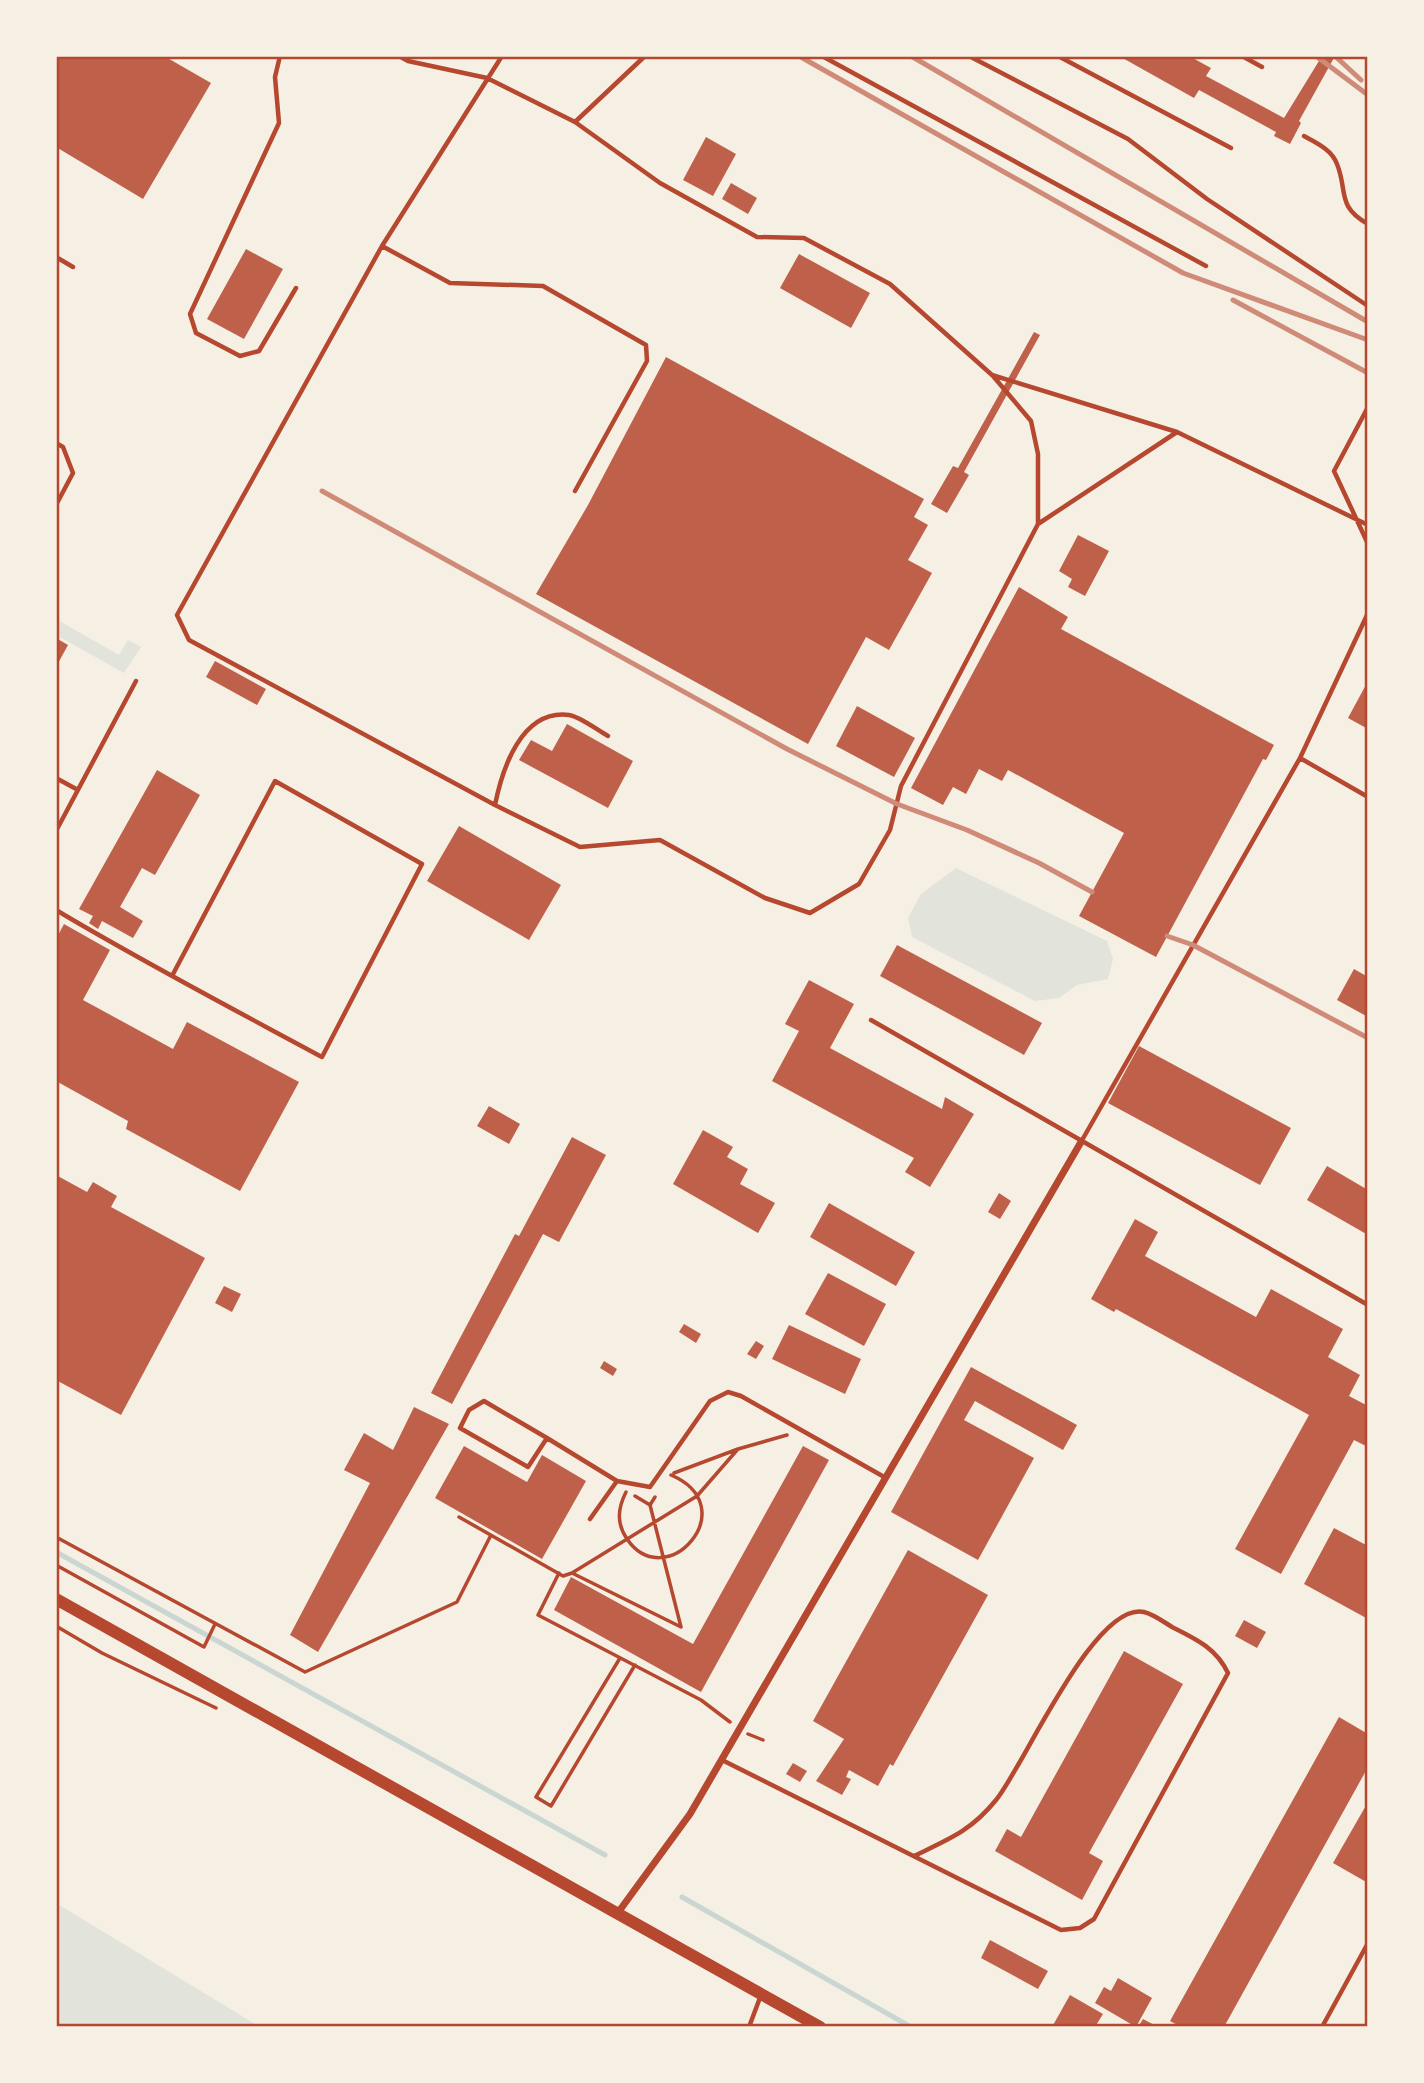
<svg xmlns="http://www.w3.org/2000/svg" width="1424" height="2083" font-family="'Roboto Serif',serif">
<rect width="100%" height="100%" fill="#f6efe4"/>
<path fill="#e2e4dc" d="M56 619 119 655 128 640 141 647 124 673 56 635Z
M956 868 1107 941 1113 959 1108 979 1077 985 1059 998 1035 1001 912 937 908 918 921 894Z
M56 1903 260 2027H56Z"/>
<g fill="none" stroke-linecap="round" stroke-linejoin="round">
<path stroke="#c9d6d2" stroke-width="5" d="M56 1552 605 1855
M682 1897 911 2027"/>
</g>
<path fill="#bf614a" d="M56 56H164L211 83 143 199 56 147Z
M1119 56H1189L1211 68 1206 76 1284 118 1322 56H1335L1299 121 1301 123 1290 144 1274 136 1276 132 1199 90 1194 98Z
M706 137 736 154 713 196 683 180Z
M731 183 757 198 748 214 722 199Z
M246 249 283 269 244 339 207 319Z
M799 254 870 293 851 328 780 288Z
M1034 332 1040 335 964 472 969 475 947 513 931 504 953 466 958 468Z
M666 357 924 499 914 517 928 525 908 560 932 573 889 650 866 637 808 744 536 594 588 505Z
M1078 535 1109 551 1085 596 1068 587 1072 579 1059 571Z
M1019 587 1068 617 1061 629 1274 745 1266 760 1263 759 1156 957 1079 916 1124 833 1008 770 1002 781 979 769 966 794 953 787 943 805 911 788Z
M56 638 68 645 56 667Z
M215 661 266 689 257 705 206 677Z
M1368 681V729L1348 718Z
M857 706 915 738 894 777 836 746Z
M567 724 633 761 608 808 519 760 531 740 552 751Z
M157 770 200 795 155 875 142 868 120 907 143 921 133 938 102 921 98 929 89 923 93 916 79 909Z
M459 826 561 885 529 940 427 881Z
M64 924 110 950 83 1000 173 1049 187 1022 299 1082 240 1191 126 1129 128 1121 56 1081V939Z
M897 945 1042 1023 1024 1055 880 976Z
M1354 969 1368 977V1017L1337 1000Z
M809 980 854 1004 830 1048 942 1109 945 1097 974 1114 930 1187 905 1172 914 1158 772 1081 799 1031 785 1024Z
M1139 1046 1291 1128 1260 1185 1108 1103Z
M489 1106 520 1124 509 1144 477 1126Z
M703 1130 733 1147 727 1157 748 1169 740 1184 775 1203 758 1233 673 1184Z
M572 1137 606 1155 559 1242 543 1234 452 1404 431 1393 515 1234 519 1236Z
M1327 1166 1368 1190V1235L1307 1200Z
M56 1175 87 1192 93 1182 117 1196 111 1207 205 1258 121 1415 56 1380Z
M999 1193 1011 1201 1000 1219 988 1212Z
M829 1203 915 1252 896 1286 810 1237Z
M1135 1219 1158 1232 1145 1256 1256 1317 1271 1289 1343 1329 1328 1357 1360 1375 1349 1396 1368 1406V1447L1354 1440 1281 1574 1235 1549 1309 1415 1116 1309 1114 1312 1091 1299Z
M828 1273 886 1304 864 1346 805 1314Z
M224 1286 241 1294 232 1312 215 1303Z
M684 1324 701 1334 696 1343 679 1332Z
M789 1325 861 1359 845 1394 772 1359Z
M756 1341 764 1346 756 1359 747 1354Z
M604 1361 617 1369 613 1376 600 1368Z
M971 1367 1077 1425 1063 1450 975 1401 964 1420 1034 1458 978 1560 891 1512Z
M414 1407 449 1424 318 1652 290 1635 370 1483 344 1470 364 1433 393 1450Z
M464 1446 527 1482 542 1455 586 1481 542 1559 435 1498Z
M803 1446 829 1460 701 1692 554 1610 571 1577 693 1644Z
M1334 1528 1368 1546V1619L1304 1584Z
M908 1550 988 1595 893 1766 890 1764 878 1786 849 1770 846 1777 851 1779 842 1795 816 1781 844 1739 813 1721Z
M1244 1620 1266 1632 1257 1648 1235 1636Z
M1124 1651 1183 1684 1089 1853 1103 1861 1082 1900 995 1851 1007 1829 1021 1837Z
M1339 1717 1368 1734V1767L1224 2027H1181L1170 2021Z
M793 1763 807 1771 800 1782 786 1774Z
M1368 1802V1883L1333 1863Z
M990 1940 1048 1971 1038 1989 981 1958Z
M1118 1978 1152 1998 1136 2027 1095 2003 1104 1987 1111 1991Z
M1070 1995 1103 2014 1095 2027H1052Z
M1143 2019 1158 2027H1138Z"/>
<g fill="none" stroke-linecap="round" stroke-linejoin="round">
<path stroke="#b5482f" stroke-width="3.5" d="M738 1449 787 1435
M674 1473 738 1449 697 1496 572 1573 681 1627
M626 1492C618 1508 616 1523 627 1539 666 1596 746 1507 671 1475
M635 1496 650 1505 655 1497
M650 1505 681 1627
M459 1517 563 1576 572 1573
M56 1537 305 1672 457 1602 491 1535
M56 1565 204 1647 215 1624
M559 1573 538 1615 701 1700 730 1722
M56 1626 102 1653 216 1708
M620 1658 536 1797 551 1806 635 1665
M748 1734 763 1740"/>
<path stroke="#b5482f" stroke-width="4.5" d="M280 56 275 77 279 123 190 314 196 333 240 356 259 351 296 288
M399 56 408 61 487 78 575 122 660 183 757 237 804 238 890 284 992 375 1177 432 1368 525
M502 56 382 246 177 615 189 640 495 805 580 847 660 840 765 898 810 913 859 884 890 830 901 786 1038 524 1177 432
M822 56 1206 266
M969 56 1128 139 1207 199 1368 306
M1058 56 1231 148
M1242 56 1262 67
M575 122 645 56
M1304 136C1317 143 1332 150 1337 164 1348 191 1336 206 1368 224
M382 246 450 283 543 286 646 345 647 361 575 491
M56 257 73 267
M993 376 1031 421 1038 454V524
M1368 407 1334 471 1368 544
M56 443 63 447 73 473 56 505
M1300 758 1368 797
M56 778 78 790
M495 805C502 770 521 709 569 715 581 717 597 730 608 736
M56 831 136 681
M56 910C143 962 233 1009 322 1057L422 864 275 781 172 976
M871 1020 1368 1305
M1081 1142 1300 758 1368 613
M484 1401 547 1438 528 1467 460 1428 469 1410Z
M547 1438 617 1481 650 1487 710 1401 728 1392 741 1396 886 1478
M590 1519 617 1481
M722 1760 1061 1930 1080 1928 1094 1919 1228 1673C1216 1648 1196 1639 1172 1627 1164 1622 1153 1614 1144 1612 1094 1601 1023 1768 996 1800 971 1831 949 1839 914 1856
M749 2027 761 1995
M1322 2027 1368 1943"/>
<path stroke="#b5482f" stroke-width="7" d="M617 1914 690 1814 1081 1142"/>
<path stroke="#b5482f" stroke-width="12" d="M56 1599 820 2027"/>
<path stroke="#cf8b77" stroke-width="5" d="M799 56 1183 273 1368 340
M911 56 1368 322
M1316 56 1368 95
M1335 56 1361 80
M1233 300 1368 373
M322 491 787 749 897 804 967 830 1039 863 1092 892
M1167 936 1193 945 1368 1038"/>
</g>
<rect width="1424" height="2083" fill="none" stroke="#f6efe4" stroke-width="116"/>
<rect x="58" y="58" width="1308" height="1967" fill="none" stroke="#b5482f" stroke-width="2.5"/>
</svg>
